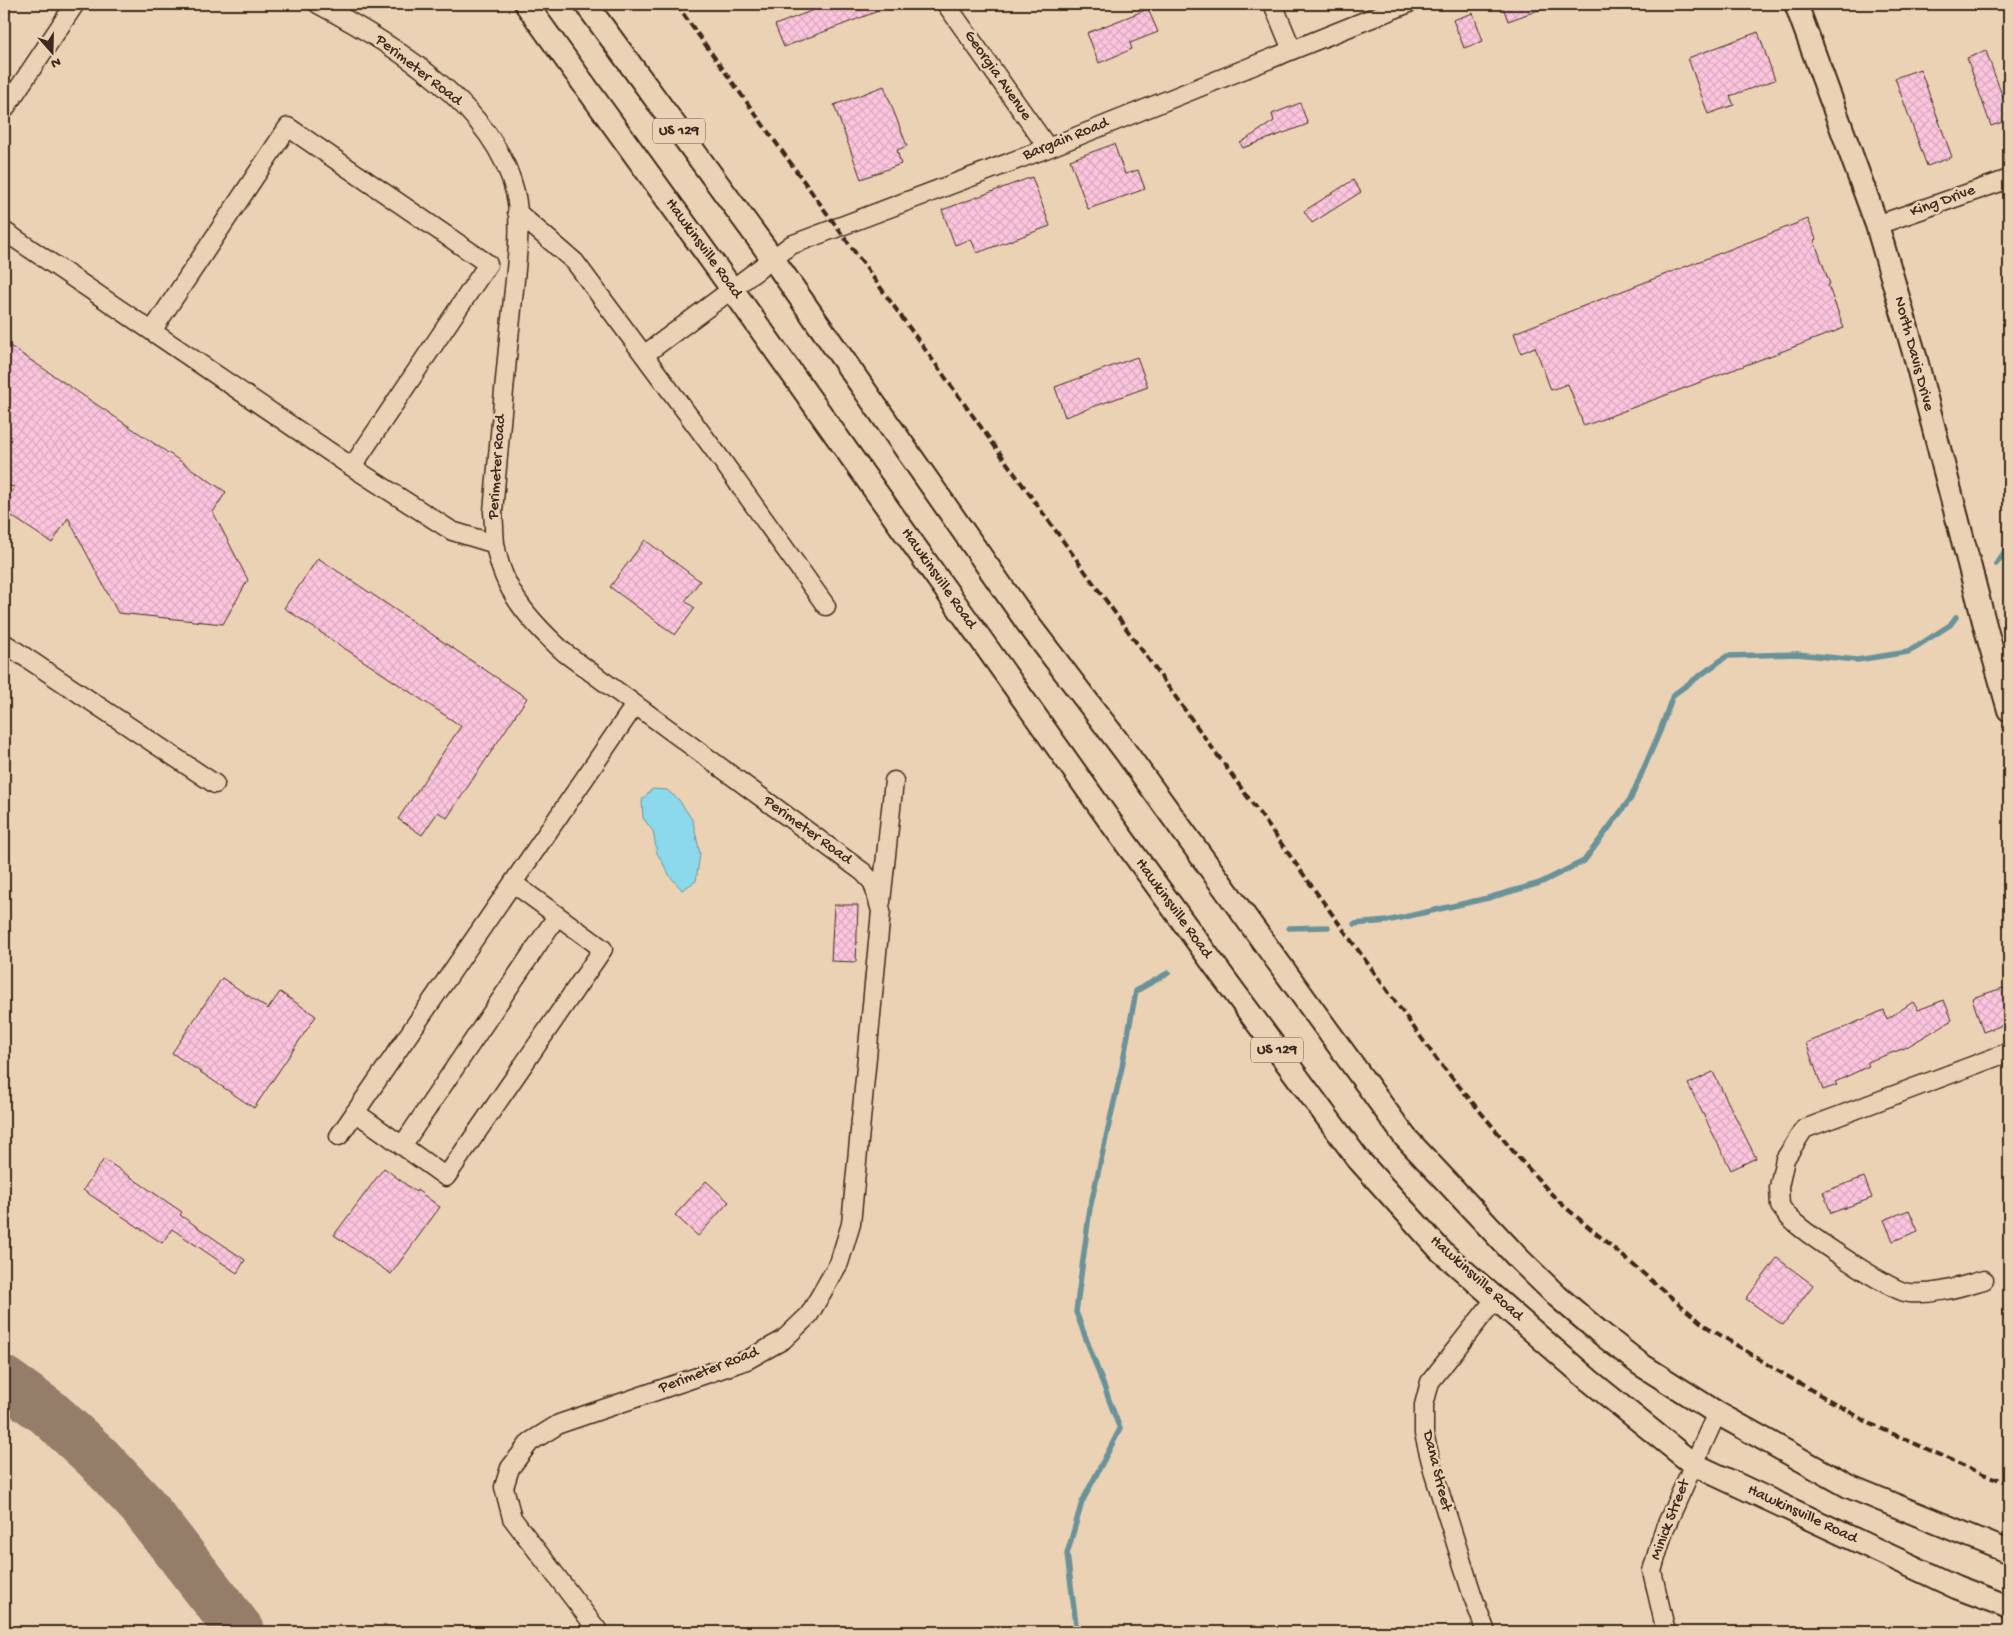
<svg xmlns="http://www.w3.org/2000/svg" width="2013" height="1636" font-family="'Gochi Hand',sans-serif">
<defs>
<pattern id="building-cross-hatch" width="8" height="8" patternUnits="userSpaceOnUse" patternTransform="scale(1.25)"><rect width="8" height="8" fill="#fcc5de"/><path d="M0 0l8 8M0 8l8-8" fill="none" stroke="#d9a9be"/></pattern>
</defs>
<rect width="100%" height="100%" fill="#ecd2b4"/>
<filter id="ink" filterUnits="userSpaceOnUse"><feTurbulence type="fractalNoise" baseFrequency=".02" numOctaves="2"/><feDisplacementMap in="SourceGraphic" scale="10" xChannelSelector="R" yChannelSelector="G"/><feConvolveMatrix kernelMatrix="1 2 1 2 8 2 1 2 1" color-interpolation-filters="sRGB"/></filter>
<g filter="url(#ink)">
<path fill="#8bd9eb" stroke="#6b9399" d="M652 789 667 790 679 800 693 821 700 854 696 881 682 890 670 876 657 853 653 831 643 818 642 800Z"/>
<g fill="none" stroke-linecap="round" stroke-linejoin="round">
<path stroke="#6b9399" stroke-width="5.5" d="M1996 564 2008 547 2009 524
M1354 924 1387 921 1488 898 1540 883 1584 861 1631 798 1660 731 1673 695 1727 656 1797 654 1857 660 1908 652 1950 625 1956 617
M1289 928 1328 927
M1077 1632 1067 1554 1082 1502 1120 1429 1076 1312 1090 1208 1122 1067 1136 991 1168 973"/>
<path stroke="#947e69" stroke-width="49" d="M4 1381 49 1413 97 1457 142 1505 241 1632"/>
</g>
<path fill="url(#building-cross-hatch)" stroke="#3b2a1e" d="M829 4H893L894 5 784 47 775 25Z
M1502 4H1550V6L1508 21Z
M1148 9 1158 32 1130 43 1132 49 1099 63 1087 33Z
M1473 13 1483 41 1464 48 1453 20Z
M1758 32 1775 80 1730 96 1734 105 1708 114 1688 58Z
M1986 51 2009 114V120L1991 126 1967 58Z
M1920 69 1952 157 1927 166 1895 78Z
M884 86 907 146 897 150 901 164 861 179 834 105Z
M1300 103 1308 124 1243 148 1240 143 1274 121 1272 114Z
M1114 144 1125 174 1138 170 1145 189 1088 209 1070 160Z
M1032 177 1050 226 977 253 971 239 955 245 942 210Z
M1353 180 1361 192 1312 223 1304 211Z
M1808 219 1816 239 1814 240 1830 284 1828 285 1844 328 1584 426 1568 384 1551 390 1535 347 1521 353 1514 333Z
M4 342 226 492 213 512 248 580 223 624 118 613 68 518 52 543 4 511V503L15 487 4 485Z
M1137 357 1148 387 1065 417 1055 387Z
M645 540 700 581 685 601 695 608 675 635 610 587Z
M318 558 527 698 447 818 438 812 422 835 398 819 461 726 284 608Z
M834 905H858L856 962 831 961Z
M222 978 268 1009 280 992 316 1016 254 1108 172 1053Z
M2009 986V1023L1983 1032 1972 998Z
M1944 1000 1952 1020 1905 1048 1867 1062 1869 1066 1835 1082 1837 1085 1823 1090 1806 1043 1832 1033 1884 1010 1887 1019 1913 1002 1918 1010Z
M1713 1072 1756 1158 1731 1170 1688 1084Z
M104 1159 182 1212 180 1215 245 1260 237 1273 172 1229 162 1243 83 1190Z
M384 1168 416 1192 417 1190 440 1207 391 1274 334 1235Z
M1864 1177 1872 1198 1831 1213 1823 1192Z
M706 1181 729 1202 698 1236 675 1215Z
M1909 1210 1918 1231 1893 1241 1884 1220Z
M1777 1258 1813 1285 1783 1325 1746 1299Z"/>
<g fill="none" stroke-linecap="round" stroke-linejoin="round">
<defs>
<path id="minor" d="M318 4C391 43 494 105 515 192 523 223 515 276 512 309 505 376 499 444 493 512 494 522 494 533 495 543 502 591 531 622 565 653L863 872 873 883 881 911 851 1224 839 1263 809 1315 783 1340 747 1360 559 1424 530 1442 510 1468 504 1487 512 1518 599 1632
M946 4 1048 148
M1273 4 1292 50
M4 110 75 4
M517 212 575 262 723 462 826 606
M1877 225 2009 179
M4 231 352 467 452 531 495 544
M152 331 288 127 488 264 352 467
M644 355 791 245 1048 148 1407 4
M4 643 215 784
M881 902 894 781
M355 1112 446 1177 603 949 513 883
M339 1136 635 705
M402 1146 557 916
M1984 1280C1959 1287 1936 1295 1909 1293 1892 1292 1811 1237 1795 1223 1789 1218 1784 1212 1780 1206L1779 1187 1785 1159 1804 1129 2009 1052
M1486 1632 1472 1594 1434 1474 1424 1434V1405L1430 1382 1496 1298
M1666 1632 1652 1571 1664 1530 1717 1413"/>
<path id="major" d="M526 4 732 289 1112 824 1221 974 1358 1159 1441 1251 1589 1380 1693 1464 1956 1587 2009 1607
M586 4 773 259 1026 621 1125 751 1405 1137 1519 1259 1557 1296 1598 1331 1640 1364 1717 1413 1848 1486 2009 1552
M1796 4 1877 225 1915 356 1987 633 2009 710"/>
</defs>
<use href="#minor" stroke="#3b2a1e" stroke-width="21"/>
<use href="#major" stroke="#3b2a1e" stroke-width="26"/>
<use href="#minor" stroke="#ecd2b4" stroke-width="18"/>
<use href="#major" stroke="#ecd2b4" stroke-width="22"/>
<path stroke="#3b2a1e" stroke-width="4" stroke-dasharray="8 4" stroke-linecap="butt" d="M676 4 1438 1061 1518 1157 1558 1201 1704 1325 1780 1372 1871 1424 1983 1474 2009 1483"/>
</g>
</g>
<g text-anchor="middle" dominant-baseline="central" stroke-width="5" stroke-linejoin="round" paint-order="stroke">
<g fill="#ecd2b4" stroke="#705c4b" stroke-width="1">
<rect x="653" y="118.5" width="52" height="25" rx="4"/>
<rect x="1251" y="1037.5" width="52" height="25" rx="4"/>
</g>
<g font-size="15" font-weight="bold" fill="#3b2a1e">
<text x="679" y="131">US 129</text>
<text x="1277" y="1050">US 129</text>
</g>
<g font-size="16" fill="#3b2a1e" stroke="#ecd2b4">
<text transform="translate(418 71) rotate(38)">Perimeter Road</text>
<text transform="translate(997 76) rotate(55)">Georgia Avenue</text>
<text transform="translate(1066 140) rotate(-22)">Bargain Road</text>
<text transform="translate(1943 202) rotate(-20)">King Drive</text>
<text transform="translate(703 249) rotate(54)">Hawkinsville Road</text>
<text transform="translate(1913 354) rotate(75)">North Davis Drive</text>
<text transform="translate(498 467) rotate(-86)">Perimeter Road</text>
<text transform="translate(938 579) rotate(55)">Hawkinsville Road</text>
<text transform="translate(807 831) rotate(36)">Perimeter Road</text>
<text transform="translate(1173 909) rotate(54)">Hawkinsville Road</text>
<text transform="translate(1476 1279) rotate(42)">Hawkinsville Road</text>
<text transform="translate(709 1371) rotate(-21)">Perimeter Road</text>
<text transform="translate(1436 1471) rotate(76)">Dana Street</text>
<text transform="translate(1802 1515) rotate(25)">Hawkinsville Road</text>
<text transform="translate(1671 1520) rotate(-69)">Minick Street</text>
</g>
</g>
<rect width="2013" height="1636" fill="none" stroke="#ecd2b4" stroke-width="20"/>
<rect x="10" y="10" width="1993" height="1616" fill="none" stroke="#3b2a1e" stroke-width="2" filter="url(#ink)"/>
<g transform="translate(52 52) rotate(160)" stroke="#ecd2b4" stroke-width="4" paint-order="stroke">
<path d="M0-4L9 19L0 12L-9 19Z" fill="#3b2a1e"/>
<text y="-8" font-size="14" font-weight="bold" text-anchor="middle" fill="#3b2a1e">N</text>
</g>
</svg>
